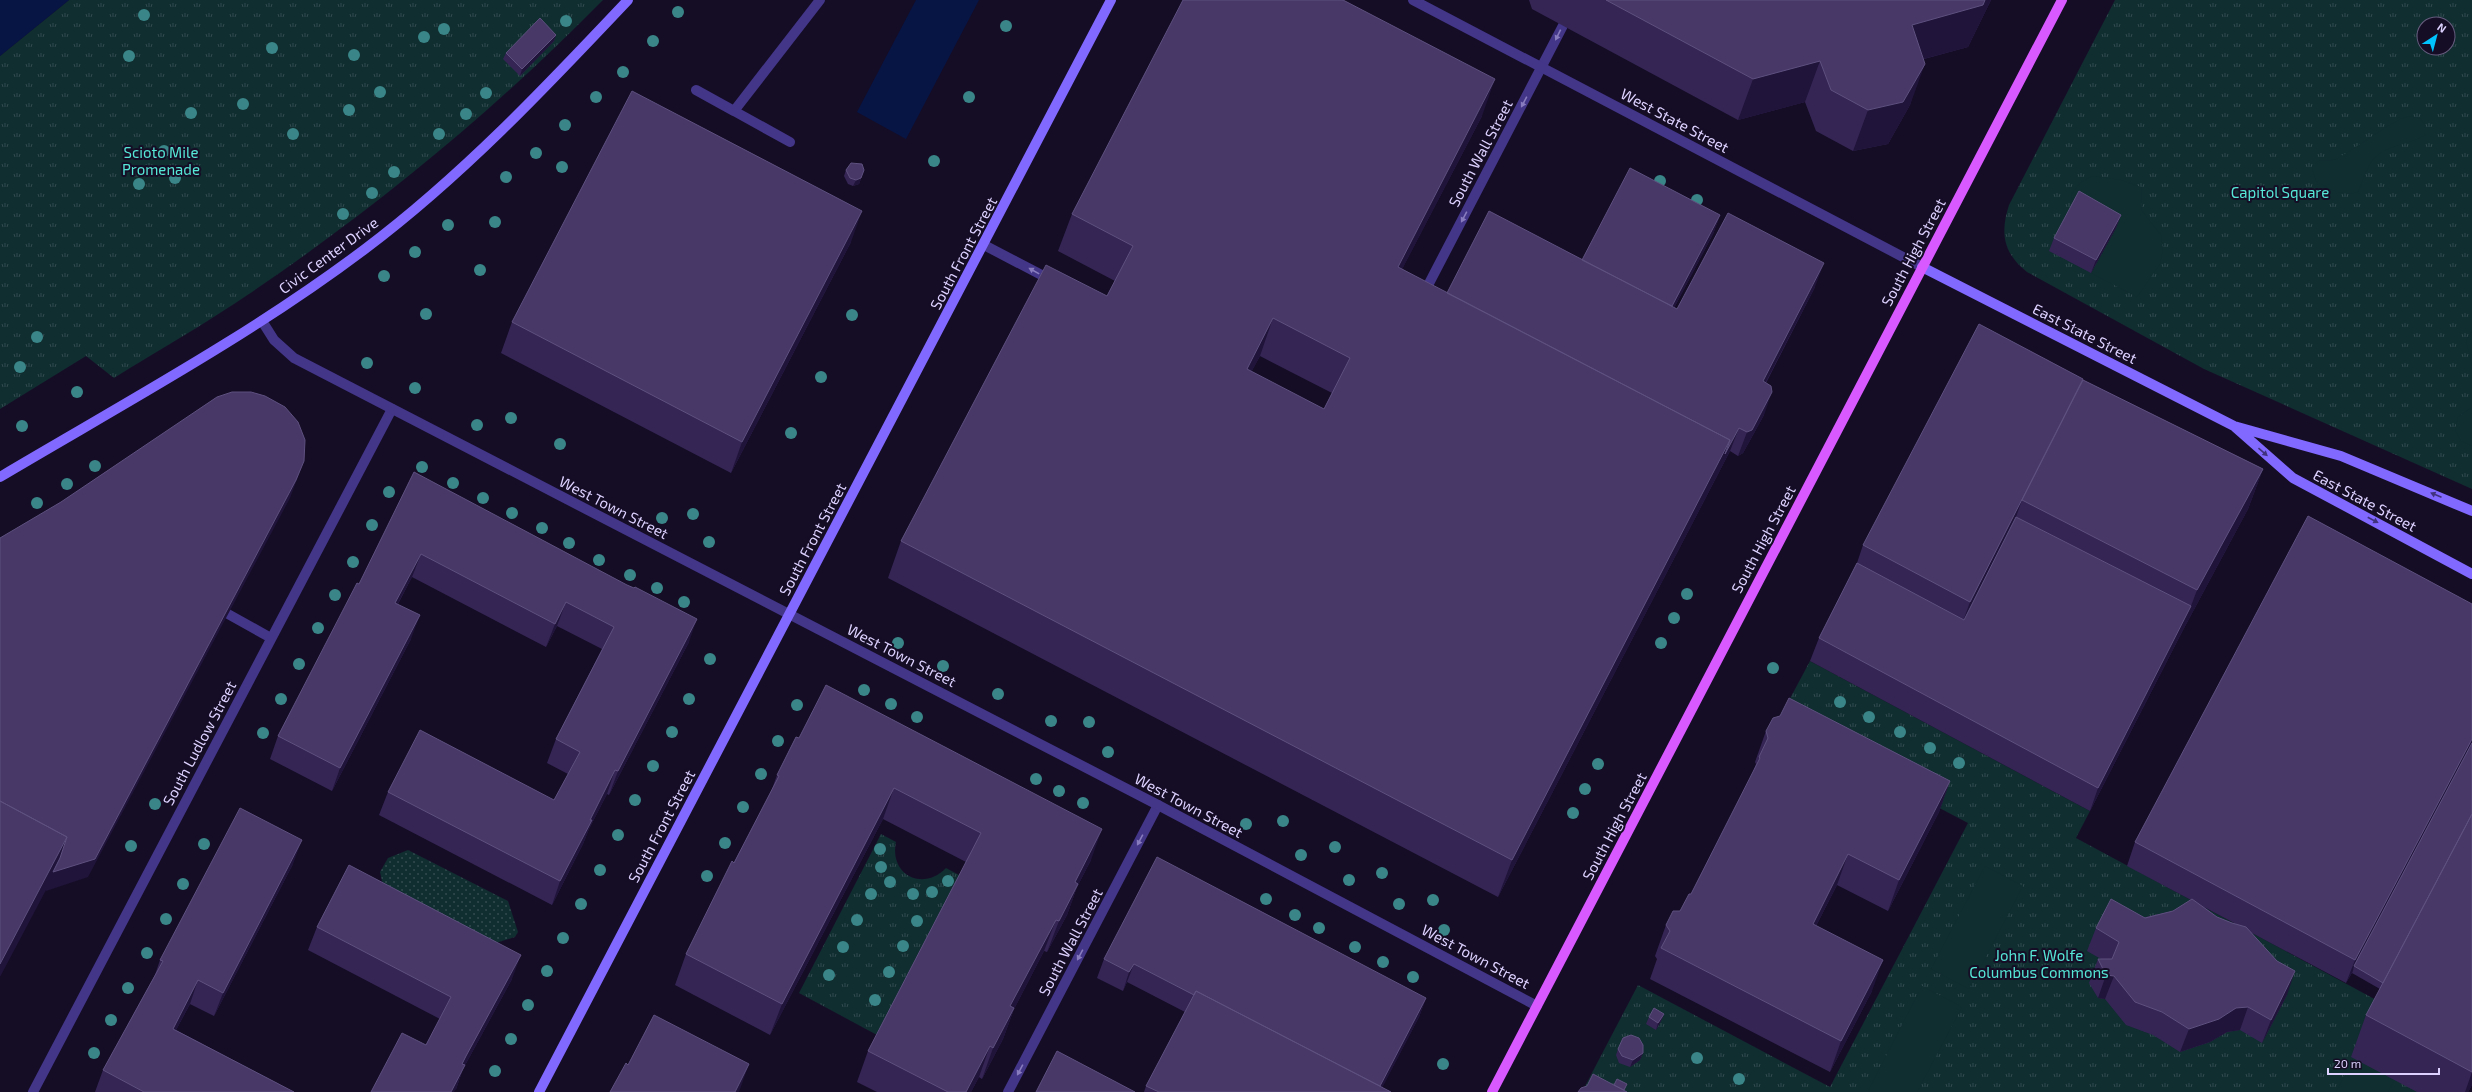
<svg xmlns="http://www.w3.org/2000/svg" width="2472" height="1092" font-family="'Exo 2',sans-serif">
<defs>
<pattern id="grass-dots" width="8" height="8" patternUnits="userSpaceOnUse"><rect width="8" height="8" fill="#102d30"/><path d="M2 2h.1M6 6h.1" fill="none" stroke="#324b4f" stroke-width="1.8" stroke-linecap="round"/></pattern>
<pattern id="park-tufts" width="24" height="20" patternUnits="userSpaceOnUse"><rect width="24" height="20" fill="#102d30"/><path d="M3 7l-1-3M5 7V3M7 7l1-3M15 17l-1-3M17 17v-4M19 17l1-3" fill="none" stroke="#324b4f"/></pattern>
</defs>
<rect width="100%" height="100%" fill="#150d26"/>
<path fill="url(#grass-dots)" d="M408 850 508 901 518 932 515 937 486 946 385 894 380 872 388 858Z"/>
<path fill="url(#park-tufts)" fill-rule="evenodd" d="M69 0H603C495 110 376 208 249 294 205 324 159 350 114 378L86 356 0 409V56Z
M2115 0H2472V489L2204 369 2027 272C2003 253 2000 233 2009 205ZM2424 24H2448V48H2424Z
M1810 661 2090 811 2076 838 2380 1002 2418 1092H1582L1638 985 1830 1087 1968 823 1777 723Z
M881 834 896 842C889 875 923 892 946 868L961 876 877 1035 799 993Z"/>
<path fill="#102d30" d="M2410 116 2421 119 2426 127V134C2408 147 2383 143 2370 164 2365 172 2362 183 2358 192 2343 197 2329 189 2316 181L2312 168C2318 158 2322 161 2332 160 2336 160 2340 156 2343 155 2361 145 2394 119 2410 116Z
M2092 176 2121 180 2141 187 2142 211 2161 235 2163 249 2160 264 2137 297 2091 273 2116 228 2074 204 2071 195 2080 183Z
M2472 331V366L2466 341Z
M2472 407V446L2461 441 2455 430 2458 417Z
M1985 866 2023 886 1969 989 1931 969Z
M1922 986 1962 1007 1917 1092H1870L1868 1091Z
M2354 1057 2395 1079 2388 1092H2336Z"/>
<path fill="#071545" d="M0 0H69L0 56Z
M916 0H979L906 139 857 112Z"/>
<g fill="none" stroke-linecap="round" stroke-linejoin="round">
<path stroke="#433588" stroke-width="10" d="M696 90 734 111
M790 142 734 111 820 0
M984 245 1053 281
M1423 295 1569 14
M228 614 271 638
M33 1092 392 409
M1008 1092 1158 805"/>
<path stroke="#433588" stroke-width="10" d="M1413 0 1922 267
M262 321 274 340 294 358 1158 805 1537 1006"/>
<path stroke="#8169ff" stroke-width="10" d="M1922 267 2234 426 2341 456 2472 511
M2235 427 2293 478 2472 574
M0 477C123 404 251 335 365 249 462 176 545 88 628 0
M539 1092 1111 0"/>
<path stroke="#d759ff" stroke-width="10" d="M1492 1092 2062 0"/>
</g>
<g fill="#398587">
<circle cx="678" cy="12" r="6"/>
<circle cx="144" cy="15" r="6"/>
<circle cx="566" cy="21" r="6"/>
<circle cx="1006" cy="26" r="6"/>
<circle cx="444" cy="29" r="6"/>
<circle cx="424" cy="37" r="6"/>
<circle cx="653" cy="41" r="6"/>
<circle cx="272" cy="48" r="6"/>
<circle cx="354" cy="55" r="6"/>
<circle cx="129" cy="56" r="6"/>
<circle cx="623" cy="72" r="6"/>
<circle cx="380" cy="92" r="6"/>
<circle cx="486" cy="93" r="6"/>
<circle cx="596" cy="97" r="6"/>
<circle cx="969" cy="97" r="6"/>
<circle cx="243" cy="104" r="6"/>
<circle cx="349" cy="110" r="6"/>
<circle cx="191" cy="113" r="6"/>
<circle cx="466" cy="114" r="6"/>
<circle cx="565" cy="125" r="6"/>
<circle cx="293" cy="134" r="6"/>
<circle cx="439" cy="134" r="6"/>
<circle cx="164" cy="151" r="6"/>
<circle cx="536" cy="153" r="6"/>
<circle cx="934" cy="161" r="6"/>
<circle cx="562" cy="167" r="6"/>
<circle cx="394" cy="172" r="6"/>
<circle cx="506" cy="177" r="6"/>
<circle cx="175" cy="178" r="6"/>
<circle cx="1660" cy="181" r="6"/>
<circle cx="139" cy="184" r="6"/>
<circle cx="372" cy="193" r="6"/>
<circle cx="1697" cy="200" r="6"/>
<circle cx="343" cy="214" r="6"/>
<circle cx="495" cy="222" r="6"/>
<circle cx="448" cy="225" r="6"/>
<circle cx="415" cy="252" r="6"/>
<circle cx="480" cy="270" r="6"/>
<circle cx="384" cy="276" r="6"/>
<circle cx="426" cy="314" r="6"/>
<circle cx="852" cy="315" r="6"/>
<circle cx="37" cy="337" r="6"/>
<circle cx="367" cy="363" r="6"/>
<circle cx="20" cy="367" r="6"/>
<circle cx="821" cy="377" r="6"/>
<circle cx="415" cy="388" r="6"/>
<circle cx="77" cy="392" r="6"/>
<circle cx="511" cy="418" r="6"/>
<circle cx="477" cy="425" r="6"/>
<circle cx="22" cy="426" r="6"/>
<circle cx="791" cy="433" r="6"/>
<circle cx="560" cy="444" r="6"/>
<circle cx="95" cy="466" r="6"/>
<circle cx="422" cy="467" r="6"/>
<circle cx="453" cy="483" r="6"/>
<circle cx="67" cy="484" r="6"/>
<circle cx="389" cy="492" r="6"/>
<circle cx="483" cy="498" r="6"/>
<circle cx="37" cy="503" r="6"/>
<circle cx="512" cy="513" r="6"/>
<circle cx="693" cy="514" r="6"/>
<circle cx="662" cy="518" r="6"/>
<circle cx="372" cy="525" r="6"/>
<circle cx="542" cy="528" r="6"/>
<circle cx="709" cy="542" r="6"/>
<circle cx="569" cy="543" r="6"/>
<circle cx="599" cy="560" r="6"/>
<circle cx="353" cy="562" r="6"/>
<circle cx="630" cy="575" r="6"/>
<circle cx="657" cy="588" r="6"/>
<circle cx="1687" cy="594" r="6"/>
<circle cx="335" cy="595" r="6"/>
<circle cx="684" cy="602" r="6"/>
<circle cx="1674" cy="618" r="6"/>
<circle cx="318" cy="628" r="6"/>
<circle cx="898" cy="643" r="6"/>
<circle cx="1661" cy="643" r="6"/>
<circle cx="710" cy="659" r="6"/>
<circle cx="299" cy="664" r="6"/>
<circle cx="943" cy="666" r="6"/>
<circle cx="1773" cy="668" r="6"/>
<circle cx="864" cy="690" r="6"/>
<circle cx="998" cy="694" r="6"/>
<circle cx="281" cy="699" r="6"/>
<circle cx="689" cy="699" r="6"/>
<circle cx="1840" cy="702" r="6"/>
<circle cx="891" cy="704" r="6"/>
<circle cx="797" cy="705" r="6"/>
<circle cx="917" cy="717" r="6"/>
<circle cx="1869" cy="717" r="6"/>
<circle cx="1051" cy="721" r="6"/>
<circle cx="1089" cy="722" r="6"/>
<circle cx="672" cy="732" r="6"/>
<circle cx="1900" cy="732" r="6"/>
<circle cx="263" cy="733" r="6"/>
<circle cx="778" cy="741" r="6"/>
<circle cx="1930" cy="748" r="6"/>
<circle cx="1108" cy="752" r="6"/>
<circle cx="1959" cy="763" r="6"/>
<circle cx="1598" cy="764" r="6"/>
<circle cx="653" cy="766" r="6"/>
<circle cx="761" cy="774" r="6"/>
<circle cx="1036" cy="779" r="6"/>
<circle cx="1585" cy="789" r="6"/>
<circle cx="1059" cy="791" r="6"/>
<circle cx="635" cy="800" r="6"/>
<circle cx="1083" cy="803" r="6"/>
<circle cx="155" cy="804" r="6"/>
<circle cx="743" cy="807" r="6"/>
<circle cx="1573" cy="813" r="6"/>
<circle cx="1283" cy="821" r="6"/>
<circle cx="1246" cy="824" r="6"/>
<circle cx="618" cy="835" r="6"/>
<circle cx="725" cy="843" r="6"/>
<circle cx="204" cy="844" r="6"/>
<circle cx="131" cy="846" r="6"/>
<circle cx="1335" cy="847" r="6"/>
<circle cx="880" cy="849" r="6"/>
<circle cx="1301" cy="855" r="6"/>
<circle cx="881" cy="867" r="6"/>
<circle cx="600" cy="870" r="6"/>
<circle cx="1382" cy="873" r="6"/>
<circle cx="707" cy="876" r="6"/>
<circle cx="1349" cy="880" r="6"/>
<circle cx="948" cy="881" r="6"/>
<circle cx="890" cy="882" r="6"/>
<circle cx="183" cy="884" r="6"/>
<circle cx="932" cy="892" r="6"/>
<circle cx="871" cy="894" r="6"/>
<circle cx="913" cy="894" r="6"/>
<circle cx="1266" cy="899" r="6"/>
<circle cx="1433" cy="900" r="6"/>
<circle cx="581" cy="904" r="6"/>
<circle cx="1399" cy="904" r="6"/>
<circle cx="1295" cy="915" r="6"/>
<circle cx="166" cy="919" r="6"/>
<circle cx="857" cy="920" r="6"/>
<circle cx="917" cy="921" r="6"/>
<circle cx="1319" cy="928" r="6"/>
<circle cx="1444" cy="930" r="6"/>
<circle cx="563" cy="938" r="6"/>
<circle cx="903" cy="946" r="6"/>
<circle cx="843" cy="947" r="6"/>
<circle cx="1355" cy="947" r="6"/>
<circle cx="147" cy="953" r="6"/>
<circle cx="1383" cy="962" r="6"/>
<circle cx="547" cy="971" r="6"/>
<circle cx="889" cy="972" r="6"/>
<circle cx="829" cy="975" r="6"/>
<circle cx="1413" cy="977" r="6"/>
<circle cx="128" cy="988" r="6"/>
<circle cx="875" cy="1000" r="6"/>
<circle cx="528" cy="1005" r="6"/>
<circle cx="111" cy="1020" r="6"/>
<circle cx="511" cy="1039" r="6"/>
<circle cx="94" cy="1053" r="6"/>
<circle cx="1697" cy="1058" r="6"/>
<circle cx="1443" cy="1064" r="6"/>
<circle cx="495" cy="1071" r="6"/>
<circle cx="1739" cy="1079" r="6"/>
</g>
<path fill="#352555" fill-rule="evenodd" d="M1529 0H1991L1968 47 1924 59 1910 105 1888 144 1853 151 1816 131 1805 102 1738 120 1532 9Z
M556 35 554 41 520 76 503 59 506 53Z
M1482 116 1402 269 1447 293 1582 260 1720 215 1713 234 1674 308 1677 309 1815 287 1766 383 1764 415 1743 453 1738 456 1730 451 1498 897 888 578 901 541 1107 296 1115 281 1058 251 1072 214ZM1260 356 1332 393 1324 409 1251 372Z
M846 170H864L859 184 853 186 848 184 844 176Z
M2121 215 2116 228 2091 273 2049 251 2054 238Z
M851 242 731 473 501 353 512 322Z
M2083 380 2263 469 2248 509 2183 630 2090 811 1810 661 1819 638 1857 563 1863 545Z
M414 472 689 642 609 795 607 794 589 829 583 844 552 905 379 815 388 792 554 800 568 774 547 763 556 739 602 649 557 626 546 647 412 577 398 604 411 639 332 791 270 759 278 736 359 584Z
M2472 604V1085L2468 1092H2417L2351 1057 2366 1015 2380 989 2352 973 2353 971 2346 983 2252 933 2287 995 2262 1043 2240 1030 2227 1032 2210 1042 2180 1052 2153 1035 2126 1025 2105 999 2098 998 2089 983 2098 959H2101L2087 951 2096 928 2173 911 2191 900 2127 866 2135 842ZM2204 907 2236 924 2232 923 2217 917Z
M1766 731 1950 781 1939 812 1888 911 1837 885 1816 926 1872 991 1830 1072 1650 979 1657 959 1655 956 1666 925 1680 911 1691 894 1752 775 1756 764 1755 762Z
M796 737 1091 860 1077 887 1067 915 1047 952 1044 951 1014 1009 1003 1039 982 1079 979 1077 971 1092H877L857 1082 868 1051 966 862 883 819 770 1035 675 985 686 954 771 792 777 775Z
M293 864 214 1016 190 1004 176 1030 294 1092H95L103 1070 155 975 160 960Z
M317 927 512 979 463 1069 456 1089 426 1045 440 1019 308 950Z
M1104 959 1426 998 1419 1017 1382 1087 1391 1092H1144L1146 1086 1185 1012 1127 982 1123 991 1097 978Z
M1664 1014 1661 1021 1656 1030 1646 1024 1649 1017Z
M1618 1049 1643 1053 1640 1060 1630 1067 1619 1063 1616 1055Z"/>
<path fill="#20143a" d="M1985 0H1991L1968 47 1897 66 1912 25Z
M556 35 554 41 520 76 522 69Z
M1820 61 1805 102 1738 120 1753 79Z
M1925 64 1910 105 1888 144 1853 151 1868 110Z
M1495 79 1482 116 1384 304 1398 267Z
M864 170 859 184 853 186 856 180Z
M862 211 851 242 731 473 742 442Z
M1720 215 1713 234 1663 329 1670 311Z
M2121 215 2116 228 2091 273 2096 260Z
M1824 263 1815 287 1754 405 1763 381Z
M1273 318 1260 356 1233 406 1247 369Z
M2083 379 2022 500 2009 537 1955 643 1970 602Z
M1772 392 1764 415 1743 453 1738 456 1747 432Z
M1739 428 1730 451 1498 897 1512 860 1730 440Z
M304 461 290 498 88 877 46 891V890L0 977V964L67 837Z
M2263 469 2248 509 2183 630 2090 811 2098 788 2191 606 2197 590Z
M421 554 412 577 386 626 395 603Z
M566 602 557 626 546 647 555 624Z
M420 615 411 639 332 791 340 768Z
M697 619 689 642 609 795 618 771Z
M2472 739V746L2354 966 2353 971 2346 983 2355 960Z
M615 770 607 794 589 829 583 844 552 905 560 881 590 820Z
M1950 781 1939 812 1888 911 1899 880Z
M894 788 883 819 770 1035 782 1004Z
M1102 829 1091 860 1077 887 1067 915 1047 952 1059 921 1075 882Z
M302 840 293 864 214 1016 223 993Z
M1848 854 1837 885 1801 955 1813 924Z
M1056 920 1044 951 1014 1009 1003 1039 982 1079 993 1048 1010 1006Z
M521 955 512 979 463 1069 456 1089 454 1092H451L462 1064Z
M1883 960 1872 991 1830 1072 1841 1041Z
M1134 964 1127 982 1123 991 1129 972Z
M2295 971 2287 995 2262 1043 2271 1020Z
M2106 975 2114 976 2105 999 2098 998Z
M198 980 190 1004 164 1052 173 1029Z
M1426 998 1419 1017 1380 1092H1377Z
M2248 1007 2240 1030 2227 1032 2210 1042 2180 1052 2189 1029 2236 1008Z
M1664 1014 1661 1021 1656 1030 1658 1023Z
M990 1046 979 1077 971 1092H966Z
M1643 1053 1640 1060 1630 1067 1633 1060Z
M749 1064 739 1092H735Z
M2472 1072V1085L2468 1092H2465Z"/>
<path fill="#473867" stroke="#5e507f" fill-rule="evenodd" d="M1183 0H1343L1495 79 1398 267 1730 440 1512 860 901 541 1046 265 1107 296 1133 246 1072 214ZM1273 318 1350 358 1324 409 1247 369Z
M1606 0H1985L1983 5 1912 25 1925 64 1903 102 1868 110 1831 90 1820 61 1753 79Z
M540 18 556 35 522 69 506 53Z
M632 91 862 211 742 442 512 322Z
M851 163 862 164 864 170 861 178 856 180 850 178 846 170Z
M1630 168 1720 215 1672 306 1582 260Z
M2079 191 2121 215 2096 260 2054 238Z
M1489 211 1677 309 1728 213 1824 263 1763 381 1771 386 1772 392 1752 430 1747 432 1739 428 1725 454 1730 440 1447 293Z
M1979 324 2083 379 1970 602 1863 545Z
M2083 380 2263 469 2197 590 2022 500Z
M232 392H251L265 396 285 407 298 422 305 440 304 461 296 480 95 859 53 872 60 858 67 837 0 801V538L61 502 217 397Z
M414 472 627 585 634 588 635 587 697 619 618 771 615 770 590 820H592L560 881 388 792 420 730 554 800 580 752 556 739 614 627 566 602 555 624 421 554 395 603 420 615 340 768 278 736 357 583 359 584Z
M2308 516 2472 604V739L2355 960 2135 842Z
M2016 517 2191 606 2098 788 1819 638 1857 563 1964 620Z
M826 685 1102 829 1075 882 1078 884 1059 921 1056 920 1010 1006 1014 1008 993 1048 990 1046 966 1092H948L868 1051 981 833 894 788 782 1004 686 954 732 861 734 863 779 776 777 775 796 737 799 738Z
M1789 698 1950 781 1899 880 1848 854 1813 924 1883 960 1841 1041 1661 948 1670 931 1666 925 1673 911H1680L1689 894H1691L1760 758 1759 757 1768 738 1766 731 1773 718 1780 716Z
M2472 743V814L2383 983 2354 966Z
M0 801 67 837 0 964Z
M240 808 302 840 223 993 198 980 173 1029 294 1092H144L103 1070 163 961 160 960Z
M2472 814V1072L2366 1015Z
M1157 857 1426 998 1380 1086 1196 991 1194 995 1134 964 1129 972 1104 959Z
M349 865 521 955 466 1056 462 1064 465 1065 451 1092H371L402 1033 426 1045 451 997 317 927Z
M2111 899 2145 918 2173 911 2192 899 2217 917 2232 923 2246 927 2277 961 2295 971 2271 1020 2248 1007 2236 1008 2219 1019 2189 1029 2162 1012 2135 1002 2114 976 2106 975 2098 959H2112L2119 942 2096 928Z
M1196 991 1391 1092H1159L1146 1086Z
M1654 1008 1664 1014 1658 1023 1649 1017Z
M654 1015 749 1064 735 1092H610L626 1063 628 1065Z
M1631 1035 1639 1038 1643 1045V1053L1633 1060 1622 1056 1618 1049 1623 1038Z
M1057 1051 1135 1092H1036Z
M1593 1074 1627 1092H1578L1581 1088 1587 1086Z
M1617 1079 1627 1084 1624 1090 1614 1085Z"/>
<defs><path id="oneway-solid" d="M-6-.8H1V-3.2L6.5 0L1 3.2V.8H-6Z"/></defs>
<g fill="#887cbe">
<use href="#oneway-solid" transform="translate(1558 35) rotate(116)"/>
<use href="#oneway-solid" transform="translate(1524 102) rotate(118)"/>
<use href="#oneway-solid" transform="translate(1464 217) rotate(118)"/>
<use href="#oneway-solid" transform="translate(1034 271) rotate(-151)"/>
<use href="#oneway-solid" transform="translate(1140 840) rotate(118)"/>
<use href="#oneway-solid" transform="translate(1080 955) rotate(118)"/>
<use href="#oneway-solid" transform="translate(1020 1070) rotate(118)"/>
</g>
<g fill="#40327d">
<use href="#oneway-solid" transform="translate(2263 452) rotate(41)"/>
<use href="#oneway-solid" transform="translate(2436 495) rotate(-157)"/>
<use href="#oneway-solid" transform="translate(2373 520) rotate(28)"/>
</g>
<g text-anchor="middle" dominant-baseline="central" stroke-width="4" stroke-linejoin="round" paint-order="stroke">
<g font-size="15" fill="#ddd2ff" stroke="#150d26">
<text transform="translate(1675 120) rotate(28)">West State Street</text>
<text transform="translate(1480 153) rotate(-62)">South Wall Street</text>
<text transform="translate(1913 252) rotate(-62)">South High Street</text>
<text transform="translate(963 253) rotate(-62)">South Front Street</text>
<text transform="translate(328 255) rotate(-36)">Civic Center Drive</text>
<text transform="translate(2085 333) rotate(27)">East State Street</text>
<text transform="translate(2365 500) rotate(28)">East State Street</text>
<text transform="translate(614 507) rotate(27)">West Town Street</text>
<text transform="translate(812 539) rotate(-62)">South Front Street</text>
<text transform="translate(1763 539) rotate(-62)">South High Street</text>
<text transform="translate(902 655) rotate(27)">West Town Street</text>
<text transform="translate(199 743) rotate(-62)">South Ludlow Street</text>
<text transform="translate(1189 805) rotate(28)">West Town Street</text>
<text transform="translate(661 826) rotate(-62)">South Front Street</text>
<text transform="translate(1614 826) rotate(-62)">South High Street</text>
<text transform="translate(1070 942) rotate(-62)">South Wall Street</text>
<text transform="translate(1476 956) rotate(28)">West Town Street</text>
</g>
<g font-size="15" fill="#56e7d6" stroke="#150d26">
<text x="161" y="152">Scioto Mile<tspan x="161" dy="17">Promenade</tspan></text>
<text x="2280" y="192">Capitol Square</text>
<text x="2039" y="955">John F. Wolfe<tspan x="2039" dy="17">Columbus Commons</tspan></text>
</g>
</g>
<g transform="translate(2436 36) rotate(36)"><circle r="19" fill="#150d26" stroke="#655c7d"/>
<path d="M0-3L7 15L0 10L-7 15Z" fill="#00c2fd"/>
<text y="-6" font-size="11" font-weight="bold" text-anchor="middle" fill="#ddd2ff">N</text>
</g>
<path d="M2328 1068v6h111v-6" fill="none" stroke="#ddd2ff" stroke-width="2"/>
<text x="2334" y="1068" font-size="12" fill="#ddd2ff" stroke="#150d26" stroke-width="3" paint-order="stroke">20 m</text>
</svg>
